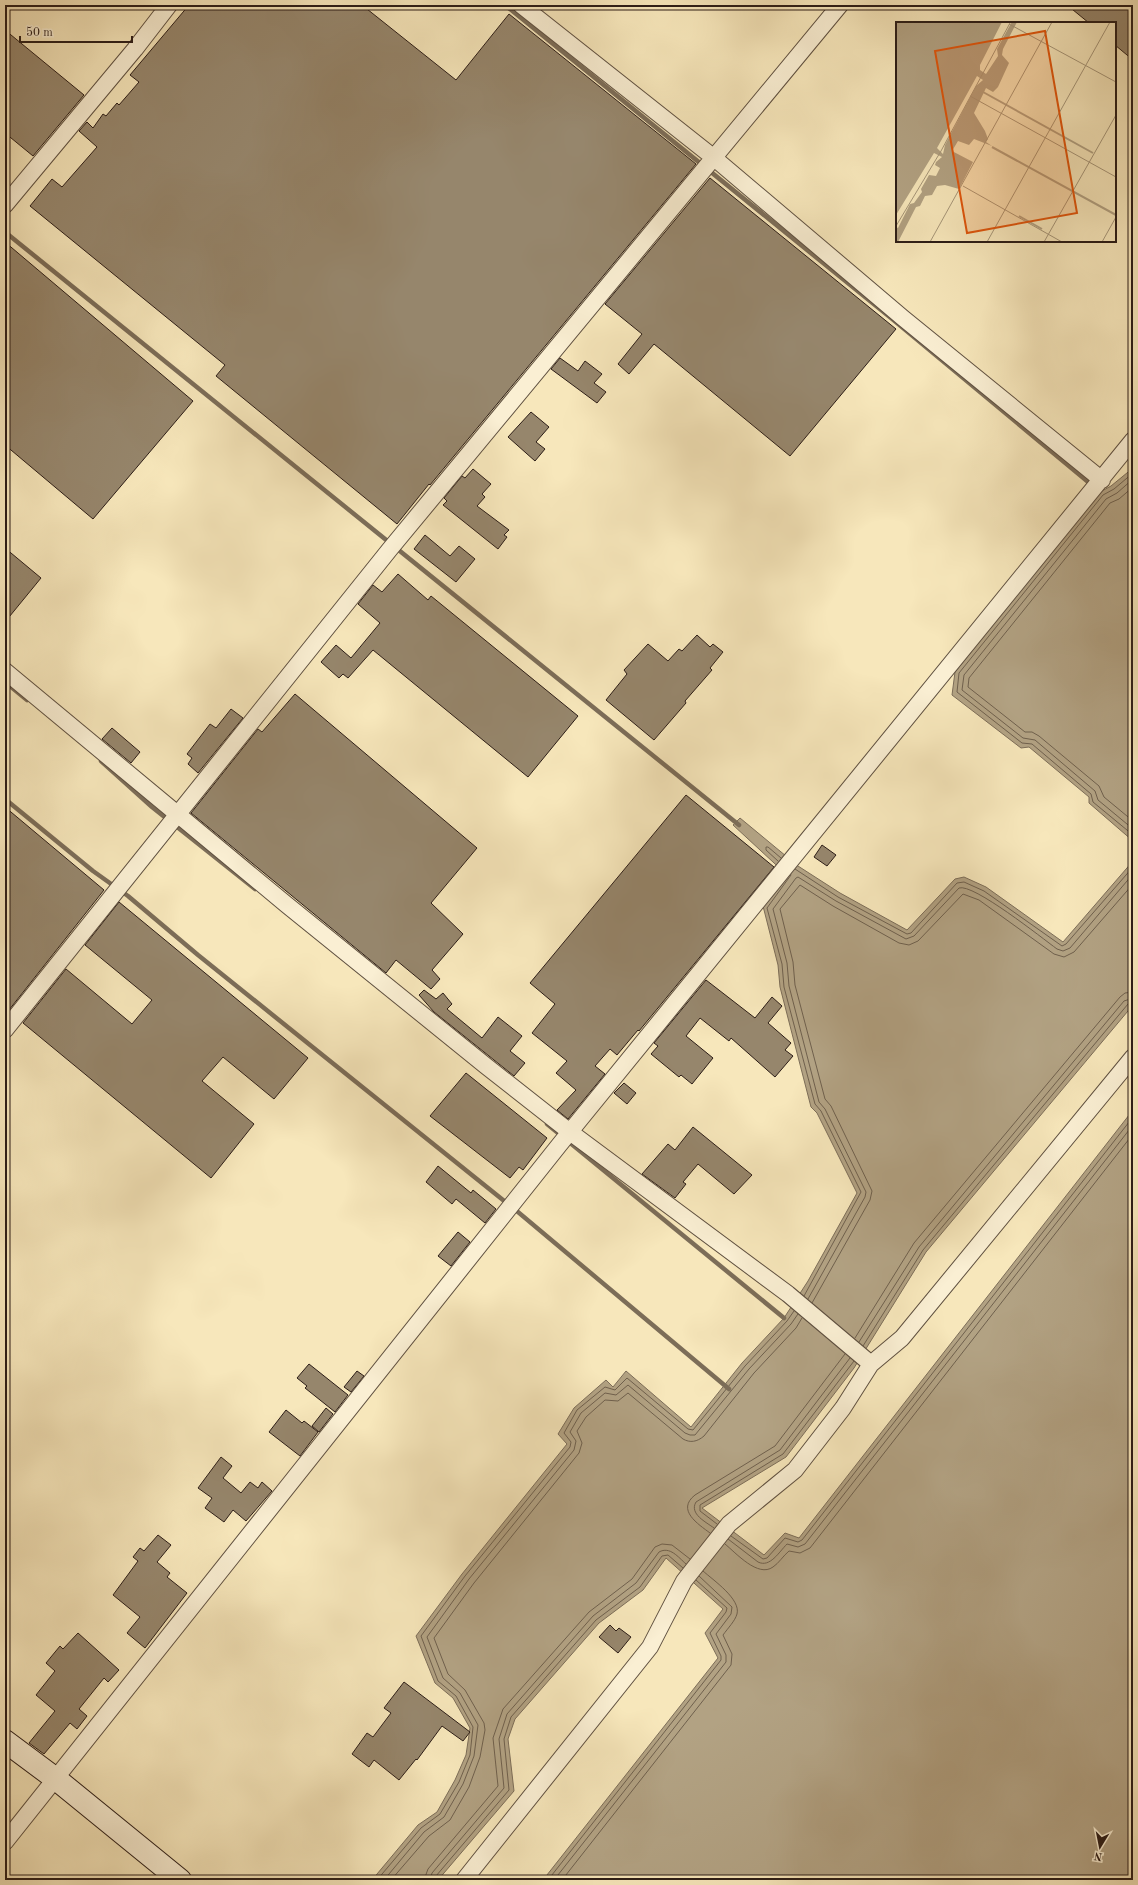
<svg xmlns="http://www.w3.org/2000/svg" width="1138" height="1885" font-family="'Old Standard TT',serif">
<rect width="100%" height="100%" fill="#f7e7bb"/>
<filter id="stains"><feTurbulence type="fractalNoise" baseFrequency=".005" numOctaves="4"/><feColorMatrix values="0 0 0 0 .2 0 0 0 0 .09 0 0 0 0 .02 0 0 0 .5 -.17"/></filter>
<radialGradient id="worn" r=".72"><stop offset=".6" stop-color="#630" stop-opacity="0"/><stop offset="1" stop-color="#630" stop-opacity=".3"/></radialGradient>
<path fill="#b2a283" stroke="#7c6d58" d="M1133 468V841L1089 803V797L1029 747 1021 748 952 695 955 672 1100 492 1111 486Z
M740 818 798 866 840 893 907 930 955 879 964 877 986 887 1063 942 1133 861V1005L926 1252 854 1368 786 1457 702 1508 764 1555 785 1533 799 1538 1133 1110V1880H543L718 1658 705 1633 723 1609 666 1558 643 1590 599 1623 515 1719 508 1739 514 1791 438 1880H372L418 1825 437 1812 455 1780 466 1755 470 1728 453 1698 435 1683 416 1636 462 1574 567 1444 558 1434 574 1408 606 1380 613 1387 626 1371 691 1427 742 1363 784 1318 808 1281 857 1193 817 1113 811 1107 780 987 778 965 763 906 787 875 733 825Z"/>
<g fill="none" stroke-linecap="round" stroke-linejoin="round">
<path stroke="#6f604d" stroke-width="1" d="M1133 473 1114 489 1103 495 959 673 957 692 1022 743 1032 744 1091 794 1093 802 1133 835
M1133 479 1117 493 1106 499 964 675 962 690 1023 738 1035 740 1095 791 1098 800 1133 829
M1133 487 1119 499 1110 503 969 678 968 687 1025 732H1032L1039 736 1099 786 1104 797 1133 821
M778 861 766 850V847H768L781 858
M795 869 838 897 907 934 911 933 957 883 964 882 984 891 1062 946 1066 944 1133 867
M791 875 767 908 782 964 784 987 815 1104 821 1111 861 1192 804 1296
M808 1299 865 1197 866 1192 825 1109 819 1102 789 986 787 963 773 909 796 878 798 877 836 901 906 939 914 936 959 888C973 883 1042 938 1057 949L1063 951 1070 948 1133 874
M812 1303 870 1200 872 1191 831 1106 825 1099 795 985 793 962 780 909 800 885 833 906 899 943 909 945 918 941 963 894 979 900 1054 954 1064 957 1074 952 1133 884
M855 1338 914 1243 1120 997 1125 993 1133 992
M859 1342 919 1247 1124 1001 1133 998
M863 1346 923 1250 1128 1004 1133 1003
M717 1524 700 1511V1505L783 1454 854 1361
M714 1528C706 1522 689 1514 696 1502L780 1450 850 1358
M710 1533C698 1524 676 1510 695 1495L775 1446 845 1354
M731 1536 763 1559 767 1558 785 1538 798 1542 802 1540 1133 1117
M728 1539 758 1562C770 1568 779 1552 787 1544L798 1547 805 1544 1133 1125
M725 1544C736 1553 758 1578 773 1567 779 1563 783 1556 789 1551L800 1553 810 1548 1133 1134
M377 1880 421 1828 440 1814 459 1782 470 1755 473 1727 456 1696 438 1681 421 1636 465 1576 570 1447 571 1442 564 1433 577 1410 605 1387 615 1390 627 1378 688 1429 693 1430 745 1366 787 1321 794 1311
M384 1880 424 1832 444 1817 463 1784 474 1756 478 1725 460 1693 443 1678 427 1637 469 1579 574 1450 576 1441 570 1432 581 1413 605 1393 616 1395 628 1385 685 1433 690 1435H695L749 1369 791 1324 798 1314
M391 1880 429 1836 450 1820 469 1787 480 1757 485 1730 484 1723 465 1690 448 1674 434 1638 474 1583 579 1453 582 1443 577 1431 586 1417 605 1400 618 1401 628 1393 683 1439C690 1443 697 1442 704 1436L754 1373 796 1328 802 1318
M424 1880 428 1869 498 1786 493 1738 503 1709 589 1612 632 1579 655 1547 662 1544 672 1545 690 1559
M430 1880 432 1873 504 1788 499 1739 507 1714 593 1616 636 1583 659 1552C670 1546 678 1557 686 1564
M435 1880 436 1876 509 1790 504 1739 511 1717 596 1620 640 1587 662 1556 668 1555 683 1568
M548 1880 721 1660V1656L710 1633 726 1612 727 1608 696 1580
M554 1880 726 1662V1655L716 1634 731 1614 732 1607 699 1576
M562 1880 731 1665 732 1654 723 1635C728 1628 735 1621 737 1614 741 1599 713 1580 703 1571"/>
<path stroke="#7c6d58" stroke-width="4.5" d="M505 5 891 318 1093 486
M5 232 739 825
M5 682 27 700
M101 761 152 807 255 889
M5 799 93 871 128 896 198 955 518 1212 729 1389
M547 1124 784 1318"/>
</g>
<path fill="#96866c" stroke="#2c1d17" d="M189 5H362L456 80 509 14 696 164 430 485 429 484 397 524 216 376 225 365 30 206 52 179 62 187 97 147 79 131 87 122 93 128 103 114 106 116 117 103 119 105 139 82 130 75Z
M1067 5H1133V60L1115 45V23H1089Z
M5 30 84 95 33 156 5 133Z
M710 178 896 329 790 456 654 344 629 374 618 364 642 334 605 304Z
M5 242 193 401 93 519 5 445Z
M560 358 578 371 585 361 602 374 594 383 606 392 597 403 551 369Z
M531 412 549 427 536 442 545 449 535 461 508 437Z
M473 469 491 484 482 494 485 497 477 506 509 530 504 535 507 537 498 549 443 505 447 501 444 498 462 476 465 478Z
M425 535 450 556 459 546 475 559 456 582 414 549Z
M5 548 41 578 5 622Z
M398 574 428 600 431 596 578 716 528 777 373 650 348 678 343 674 339 678 321 662 336 645 351 658 380 623 358 604 373 585 382 592Z
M697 635 710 647 713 644 723 652 710 668 712 670 685 701 686 703 654 740 606 700 627 674 624 670 648 644 668 661 679 649 682 651Z
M295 694 477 848 431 903 463 934 432 970 440 979 431 989 396 960 386 973 191 813 258 729 262 732Z
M231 709 243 718 198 773 188 764 192 758 187 754 210 724 216 728Z
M112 728 140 752 131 763 102 739Z
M686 795 774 867 639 1031 638 1030 617 1055 610 1049 595 1066 605 1074 568 1119 557 1110 576 1090 556 1073 567 1061 532 1033 555 1004 530 983Z
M5 807 104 890 5 1015Z
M822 845 836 855 827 866 814 857Z
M119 902 308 1058 274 1099 223 1057 202 1081 254 1124 211 1178 23 1023 66 969 132 1024 152 1000 85 945Z
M706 980 755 1018 772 997 782 1006 768 1023 791 1043 785 1050 793 1056 775 1077 731 1038 729 1041 700 1018 686 1036 713 1058 692 1084 681 1075 679 1077 651 1054 658 1046 654 1043Z
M424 990 436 999 443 993 452 1004 447 1009 482 1038 498 1017 522 1036 510 1051 525 1063 514 1076 434 1012 419 995Z
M466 1073 547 1138 523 1170 519 1167 510 1178 430 1116Z
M624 1083 636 1093 627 1104 614 1093Z
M693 1127 752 1175 734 1194 698 1164 683 1182 686 1184 675 1198 642 1174 668 1144 675 1150Z
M438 1166 471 1193 473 1190 496 1209 485 1223 456 1199 452 1204 426 1182Z
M458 1232 470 1242 451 1266 438 1256Z
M309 1364 348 1395 335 1412 305 1388 307 1386 297 1378Z
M357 1371 364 1376 351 1392 344 1387Z
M326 1408 333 1414 319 1432 312 1426Z
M286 1410 302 1423 304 1421 318 1432 300 1456 269 1432Z
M221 1457 232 1466 223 1478 241 1493 250 1482 258 1488 262 1482 272 1491 246 1521 233 1510 224 1522 205 1508 212 1498 198 1488Z
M158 1535 171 1545 157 1562 170 1573 167 1577 187 1593 145 1648 127 1633 140 1617 113 1595 138 1561 133 1557 140 1548 144 1551Z
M610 1625 616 1631 619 1628 631 1637 618 1653 599 1637Z
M78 1633 119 1670 108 1682 104 1678 79 1709 87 1716 77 1729 70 1723 44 1754 29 1743 55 1711 36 1695 55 1671 46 1663 60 1646 63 1649Z
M404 1682 470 1732 463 1741 442 1726 417 1760 416 1759 399 1780 374 1760 369 1767 352 1754 367 1733 373 1737 391 1713 384 1708Z"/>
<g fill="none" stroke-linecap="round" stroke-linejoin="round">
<defs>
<path id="street" d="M521 5 713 157 903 318 1102 480
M5 205 135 49 169 5
M5 671 287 905 486 1066 570 1132 788 1294 871 1364
M5 1030 390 549 840 5
M5 1842 560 1144 1133 440
M464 1880 650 1647 684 1581 729 1524 795 1470 843 1408 871 1364 902 1338 1133 1057"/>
<path id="secondary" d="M5 1741 56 1779 180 1880"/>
</defs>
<use href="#street" stroke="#5f5040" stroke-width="18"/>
<use href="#secondary" stroke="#2c1d17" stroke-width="24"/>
<use href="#street" stroke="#faefd3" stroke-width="16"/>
<use href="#secondary" stroke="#faefd3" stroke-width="22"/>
</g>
<g transform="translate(896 22)">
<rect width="220" height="220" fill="#f7e7bb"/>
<path d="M0 0H106L84 43V48L90 52 102 34 101 27 113 5 116 0H121L107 27 106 33 113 41 102 65 97 70 90 66 78 91 89 109 92 117 90 120 96 124 78 117 73 123 62 119 56 129 77 140 63 167 49 163 41 164 36 173 29 174 24 184 20 185 2 220H0V205L2 206 14 182 18 181 26 170 25 167 33 153 40 154 44 146 39 143 40 140 46 135 38 131 0 193ZM81 54 87 58 80 64 49 123 47 132 41 126Z" fill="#b2a283" fill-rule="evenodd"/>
<path fill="none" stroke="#b2a283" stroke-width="2" d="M87 70 197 131M96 125 220 193M123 194 146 207"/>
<path fill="none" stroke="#a69679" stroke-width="1" d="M113 2 220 60M74 74 220 155M67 164 166 220M0 204 45 129 114 1M34 220 156 0M91 220 214 0M148 220 220 93M206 220 220 195"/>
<path fill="#df560d" fill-opacity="0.15" stroke="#df560d" stroke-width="2" d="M149 9 181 191 71 211 39 29Z"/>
<rect width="220" height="220" fill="none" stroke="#2c1d17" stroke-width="2"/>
</g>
<rect width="1138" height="1885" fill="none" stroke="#f7e7bb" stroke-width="20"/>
<rect x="6" y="6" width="1126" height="1873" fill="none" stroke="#2c1d17" stroke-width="2"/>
<rect x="10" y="10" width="1118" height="1865" fill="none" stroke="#2c1d17"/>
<g transform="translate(1100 1847) rotate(190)" stroke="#faefd3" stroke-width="3" paint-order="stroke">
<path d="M0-3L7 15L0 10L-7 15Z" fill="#2c1d17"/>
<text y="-6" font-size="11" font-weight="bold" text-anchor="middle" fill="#2c1d17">N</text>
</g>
<path d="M20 36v6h112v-6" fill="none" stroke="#2c1d17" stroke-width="2"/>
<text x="26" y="36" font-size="12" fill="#2c1d17" stroke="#faefd3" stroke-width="3" paint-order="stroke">50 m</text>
<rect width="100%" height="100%" filter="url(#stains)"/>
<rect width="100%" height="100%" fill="url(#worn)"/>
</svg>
